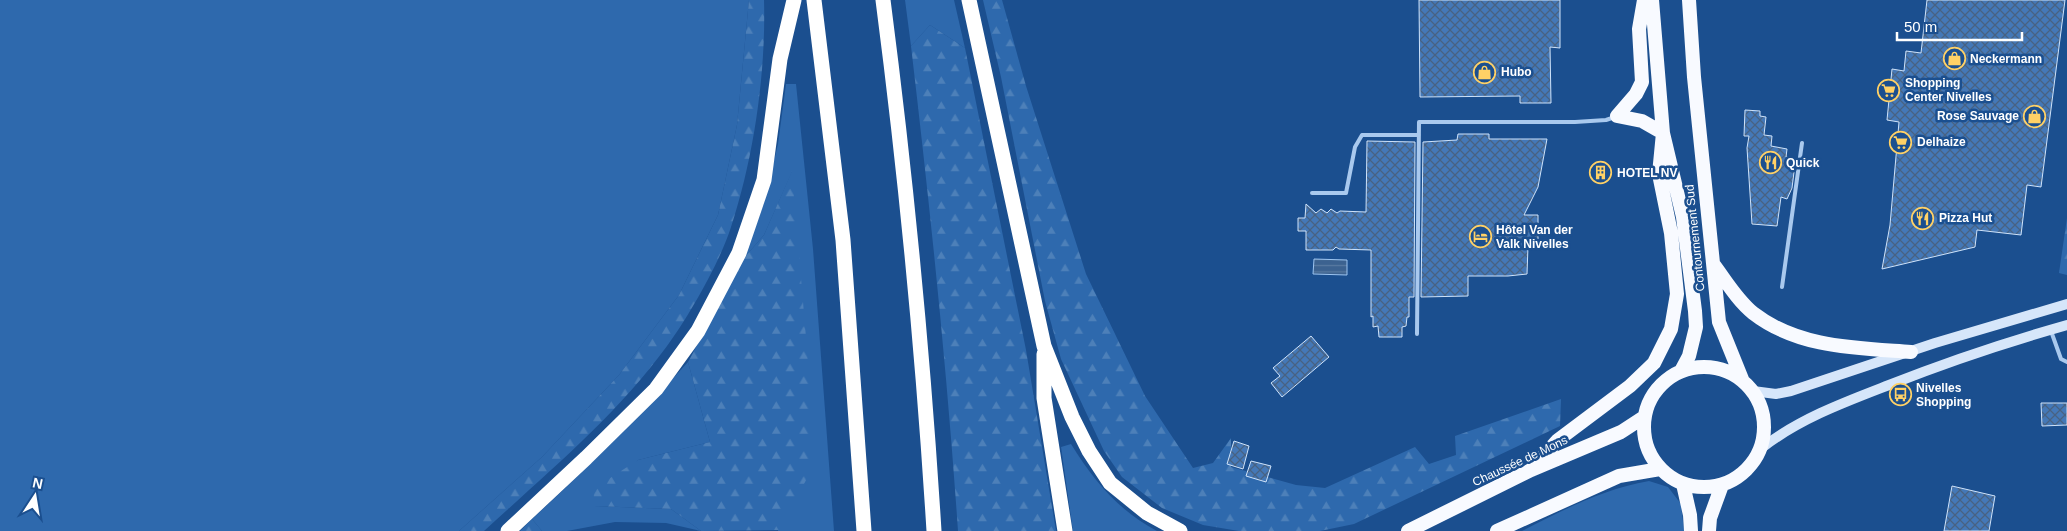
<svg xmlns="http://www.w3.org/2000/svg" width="2067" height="531" font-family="Helvetica,sans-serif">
<defs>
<pattern id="forest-firs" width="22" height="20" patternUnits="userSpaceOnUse" patternTransform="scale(1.25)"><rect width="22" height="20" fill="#2e69ad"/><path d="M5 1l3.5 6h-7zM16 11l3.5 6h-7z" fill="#4d80b9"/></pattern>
<pattern id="water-rules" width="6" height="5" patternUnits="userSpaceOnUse" patternTransform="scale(1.25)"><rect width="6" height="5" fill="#3c6290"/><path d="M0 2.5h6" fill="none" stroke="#597aa1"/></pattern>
<pattern id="building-cross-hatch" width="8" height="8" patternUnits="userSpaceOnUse" patternTransform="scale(1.25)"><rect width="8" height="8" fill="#4478b7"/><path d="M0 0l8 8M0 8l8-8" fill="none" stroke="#486282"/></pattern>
</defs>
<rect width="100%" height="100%" fill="#1b4f8f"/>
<path fill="#2e69ad" d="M0 0H749L737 125 718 215 679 295 619 375 542 457 459 531H0Z
M905 0H954L965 48 930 25 911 46Z
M786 84H796L813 249 834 531H778L792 172 764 235 744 258 764 203 778 144Z
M688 362 710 442 638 460 595 506 671 509 701 531 666 523 615 522 567 531H542L532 519C587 469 638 417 688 362Z
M1071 444C1094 481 1119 511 1157 531H1073L1061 447Z
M1649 481 1668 487 1681 504 1684 531H1522C1563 510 1603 489 1649 481Z"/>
<path fill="url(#forest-firs)" d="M749 0H764C766 73 754 157 731 227 720 262 689 316 667 346 616 416 547 473 484 531H459L542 457 619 375 679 295 718 215 737 125Z
M983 0H1002L1026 86 1086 274 1145 396 1193 468 1213 463 1231 438V467L1296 485 1325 488 1415 447 1429 464 1456 455 1455 436 1561 399 1560 426 1354 524 1320 531H1239L1203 525 1162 508 1122 477 1104 451 1061 359 1045 301 1001 77Z
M930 25 965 48 1026 350 1056 531H958C947 369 930 207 911 46Z
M792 171 811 397V471L779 530 701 531 671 509 595 506 593 489 638 460 710 442 688 362 744 258 764 235Z
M2067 218V275L2059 273Z
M532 519 542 531H520Z"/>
<path fill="url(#water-rules)" stroke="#9cc4f0" d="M1314 259 1347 260V275L1313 274Z"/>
<path fill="url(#building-cross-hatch)" stroke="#cfe3fa" d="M1419 0H1560V48L1550 47 1551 103H1520V96L1420 97Z
M1927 0H2065L2041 187 2027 185 2021 235 1977 230 1975 247 1882 269 1890 225 1899 122 1887 120 1892 69 1904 71 1906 51 1921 53Z
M1745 110 1760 111V116L1766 117 1764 135 1772 136 1771 146 1787 149 1786 157 1792 158 1791 169 1794 172 1792 188 1787 199 1781 197 1777 226 1752 224 1747 148 1749 136H1744Z
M1458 134H1489V139H1547L1538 187 1524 215H1538V246H1528L1527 274 1508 276H1468V296L1421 297 1423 142 1457 140Z
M1367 141 1415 142 1414 297H1409V317H1407L1406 326 1402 327V337H1379L1378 326 1373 327V316L1371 317V250L1339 249 1336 247 1333 250H1306V231H1298V218H1305L1306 204 1316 213 1321 209 1327 213 1331 209 1337 213 1340 211 1366 212Z
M1311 336 1329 357 1282 397 1271 383 1280 376 1273 368Z
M2041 403H2067V425L2042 426Z
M1234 441 1249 446 1243 469 1227 464Z
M1251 461 1271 466 1266 482 1246 476Z
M1952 486 1995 496 1989 531H1944Z"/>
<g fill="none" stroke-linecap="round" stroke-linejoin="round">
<path stroke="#a9c9ee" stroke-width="4" d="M1312 193H1346L1355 147 1362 135H1419
M1782 287 1802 143
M2051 331 2061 359 2067 362
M1417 334 1419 122H1575L1606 120 1615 117"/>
<path stroke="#d6e6fa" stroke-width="10" d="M1753 391 1776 394 1791 391 1935 343 2067 304
M1763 447C1801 418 1845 402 1889 385 1947 362 2007 342 2067 325"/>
<path stroke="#f8faff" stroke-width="14" d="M1644 0 1639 29 1642 82 1636 94 1617 116 1642 121 1663 133
M1652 0 1663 133 1683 217 1695 311 1696 327 1689 356 1681 371
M1689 0 1694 77 1719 322 1742 379
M1714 265C1726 281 1737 300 1753 313 1798 348 1856 348 1911 352
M1644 427a60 60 0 1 1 120 0a60 60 0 1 1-120 0Z
M1531 470 1558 440 1630 386 1654 363 1671 329 1677 294 1671 233 1659 174 1663 133
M1683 484 1690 515 1691 531
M1408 531 1531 470 1621 432 1644 417
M1497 531 1619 476 1660 469
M1709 531 1710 518 1722 485"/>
<path stroke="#fff" stroke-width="15" d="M814 0 843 240 864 531
M883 0C906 177 923 353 934 531
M969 0 1044 346 1072 417 1089 451 1110 483 1147 513 1180 531
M1044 354V398L1065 531
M508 531 586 458 656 389 698 331 739 253 764 180 780 59 794 0"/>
</g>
<defs>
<symbol id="shop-ring" viewBox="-11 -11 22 22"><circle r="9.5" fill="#1b4f8f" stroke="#ffd166" stroke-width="1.5"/><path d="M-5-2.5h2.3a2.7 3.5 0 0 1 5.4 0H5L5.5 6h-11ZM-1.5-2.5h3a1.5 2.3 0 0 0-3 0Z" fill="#ffd166"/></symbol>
<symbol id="supermarket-ring" viewBox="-11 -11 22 22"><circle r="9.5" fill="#1b4f8f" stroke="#ffd166" stroke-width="1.5"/><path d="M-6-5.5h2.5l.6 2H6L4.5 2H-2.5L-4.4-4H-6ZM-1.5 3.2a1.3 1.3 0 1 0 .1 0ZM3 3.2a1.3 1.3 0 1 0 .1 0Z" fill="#ffd166"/></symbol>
<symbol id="restaurant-ring" viewBox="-11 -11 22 22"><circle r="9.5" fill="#1b4f8f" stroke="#ffd166" stroke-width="1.5"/><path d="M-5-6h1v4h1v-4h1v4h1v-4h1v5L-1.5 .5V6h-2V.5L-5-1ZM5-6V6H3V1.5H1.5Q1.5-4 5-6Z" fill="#ffd166"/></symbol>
<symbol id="building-ring" viewBox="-11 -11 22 22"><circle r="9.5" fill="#1b4f8f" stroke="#ffd166" stroke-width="1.5"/><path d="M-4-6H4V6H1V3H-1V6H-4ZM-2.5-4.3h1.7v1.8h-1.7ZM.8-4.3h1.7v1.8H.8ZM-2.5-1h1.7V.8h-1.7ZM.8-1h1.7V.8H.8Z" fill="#ffd166"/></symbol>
<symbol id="hotel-ring" viewBox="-11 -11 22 22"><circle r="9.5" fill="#1b4f8f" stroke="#ffd166" stroke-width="1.5"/><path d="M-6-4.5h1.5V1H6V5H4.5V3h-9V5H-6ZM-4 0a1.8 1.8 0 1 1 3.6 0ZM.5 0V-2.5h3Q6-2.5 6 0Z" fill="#ffd166"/></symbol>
<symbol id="bus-ring" viewBox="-11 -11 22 22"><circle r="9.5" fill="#1b4f8f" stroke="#ffd166" stroke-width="1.5"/><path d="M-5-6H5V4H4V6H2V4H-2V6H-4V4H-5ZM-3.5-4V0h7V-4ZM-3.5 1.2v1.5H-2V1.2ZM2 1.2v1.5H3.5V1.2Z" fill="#ffd166"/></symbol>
</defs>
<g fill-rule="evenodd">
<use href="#shop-ring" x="1942" y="46" width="25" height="25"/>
<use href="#shop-ring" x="1472" y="60" width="25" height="25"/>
<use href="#supermarket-ring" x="1876" y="78" width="25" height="25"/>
<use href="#shop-ring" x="2022" y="104" width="25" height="25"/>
<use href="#supermarket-ring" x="1888" y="130" width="25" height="25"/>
<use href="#restaurant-ring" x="1758" y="150" width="25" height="25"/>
<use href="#building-ring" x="1588" y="160" width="25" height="25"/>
<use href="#restaurant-ring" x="1910" y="206" width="25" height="25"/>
<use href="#hotel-ring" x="1468" y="224" width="25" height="25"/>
<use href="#bus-ring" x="1888" y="382" width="25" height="25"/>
</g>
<g text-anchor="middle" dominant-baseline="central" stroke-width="5" stroke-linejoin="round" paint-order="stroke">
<g font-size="12" font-weight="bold" fill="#fff" stroke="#1b4f8f" text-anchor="start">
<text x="1970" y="59">Neckermann</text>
<text x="1501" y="72">Hubo</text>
<text x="1905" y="83">Shopping<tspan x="1905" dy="14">Center Nivelles</tspan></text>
<text x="2019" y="116" text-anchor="end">Rose Sauvage</text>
<text x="1917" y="142">Delhaize</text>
<text x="1786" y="163">Quick</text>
<text x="1617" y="173">HOTEL NV</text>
<text x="1939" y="218">Pizza Hut</text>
<text x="1496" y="230">Hôtel Van der<tspan x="1496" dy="14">Valk Nivelles</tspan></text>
<text x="1916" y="388">Nivelles<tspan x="1916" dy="14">Shopping</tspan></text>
</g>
<g font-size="12" fill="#fff" stroke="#1b4f8f">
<text transform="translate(1695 238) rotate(-96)">Contournement Sud</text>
<text transform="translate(1520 461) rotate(-25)">Chaussée de Mons</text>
</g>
</g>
<g transform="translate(35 496) rotate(12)" stroke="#1b4f8f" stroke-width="4" paint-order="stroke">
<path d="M0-4L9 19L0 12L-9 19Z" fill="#ffffff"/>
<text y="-8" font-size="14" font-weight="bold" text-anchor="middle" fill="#ffffff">N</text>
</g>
<path d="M1897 32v8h125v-8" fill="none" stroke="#ffffff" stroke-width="2.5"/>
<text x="1904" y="32" font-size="15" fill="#ffffff" stroke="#1b4f8f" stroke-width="4" paint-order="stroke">50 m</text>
</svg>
